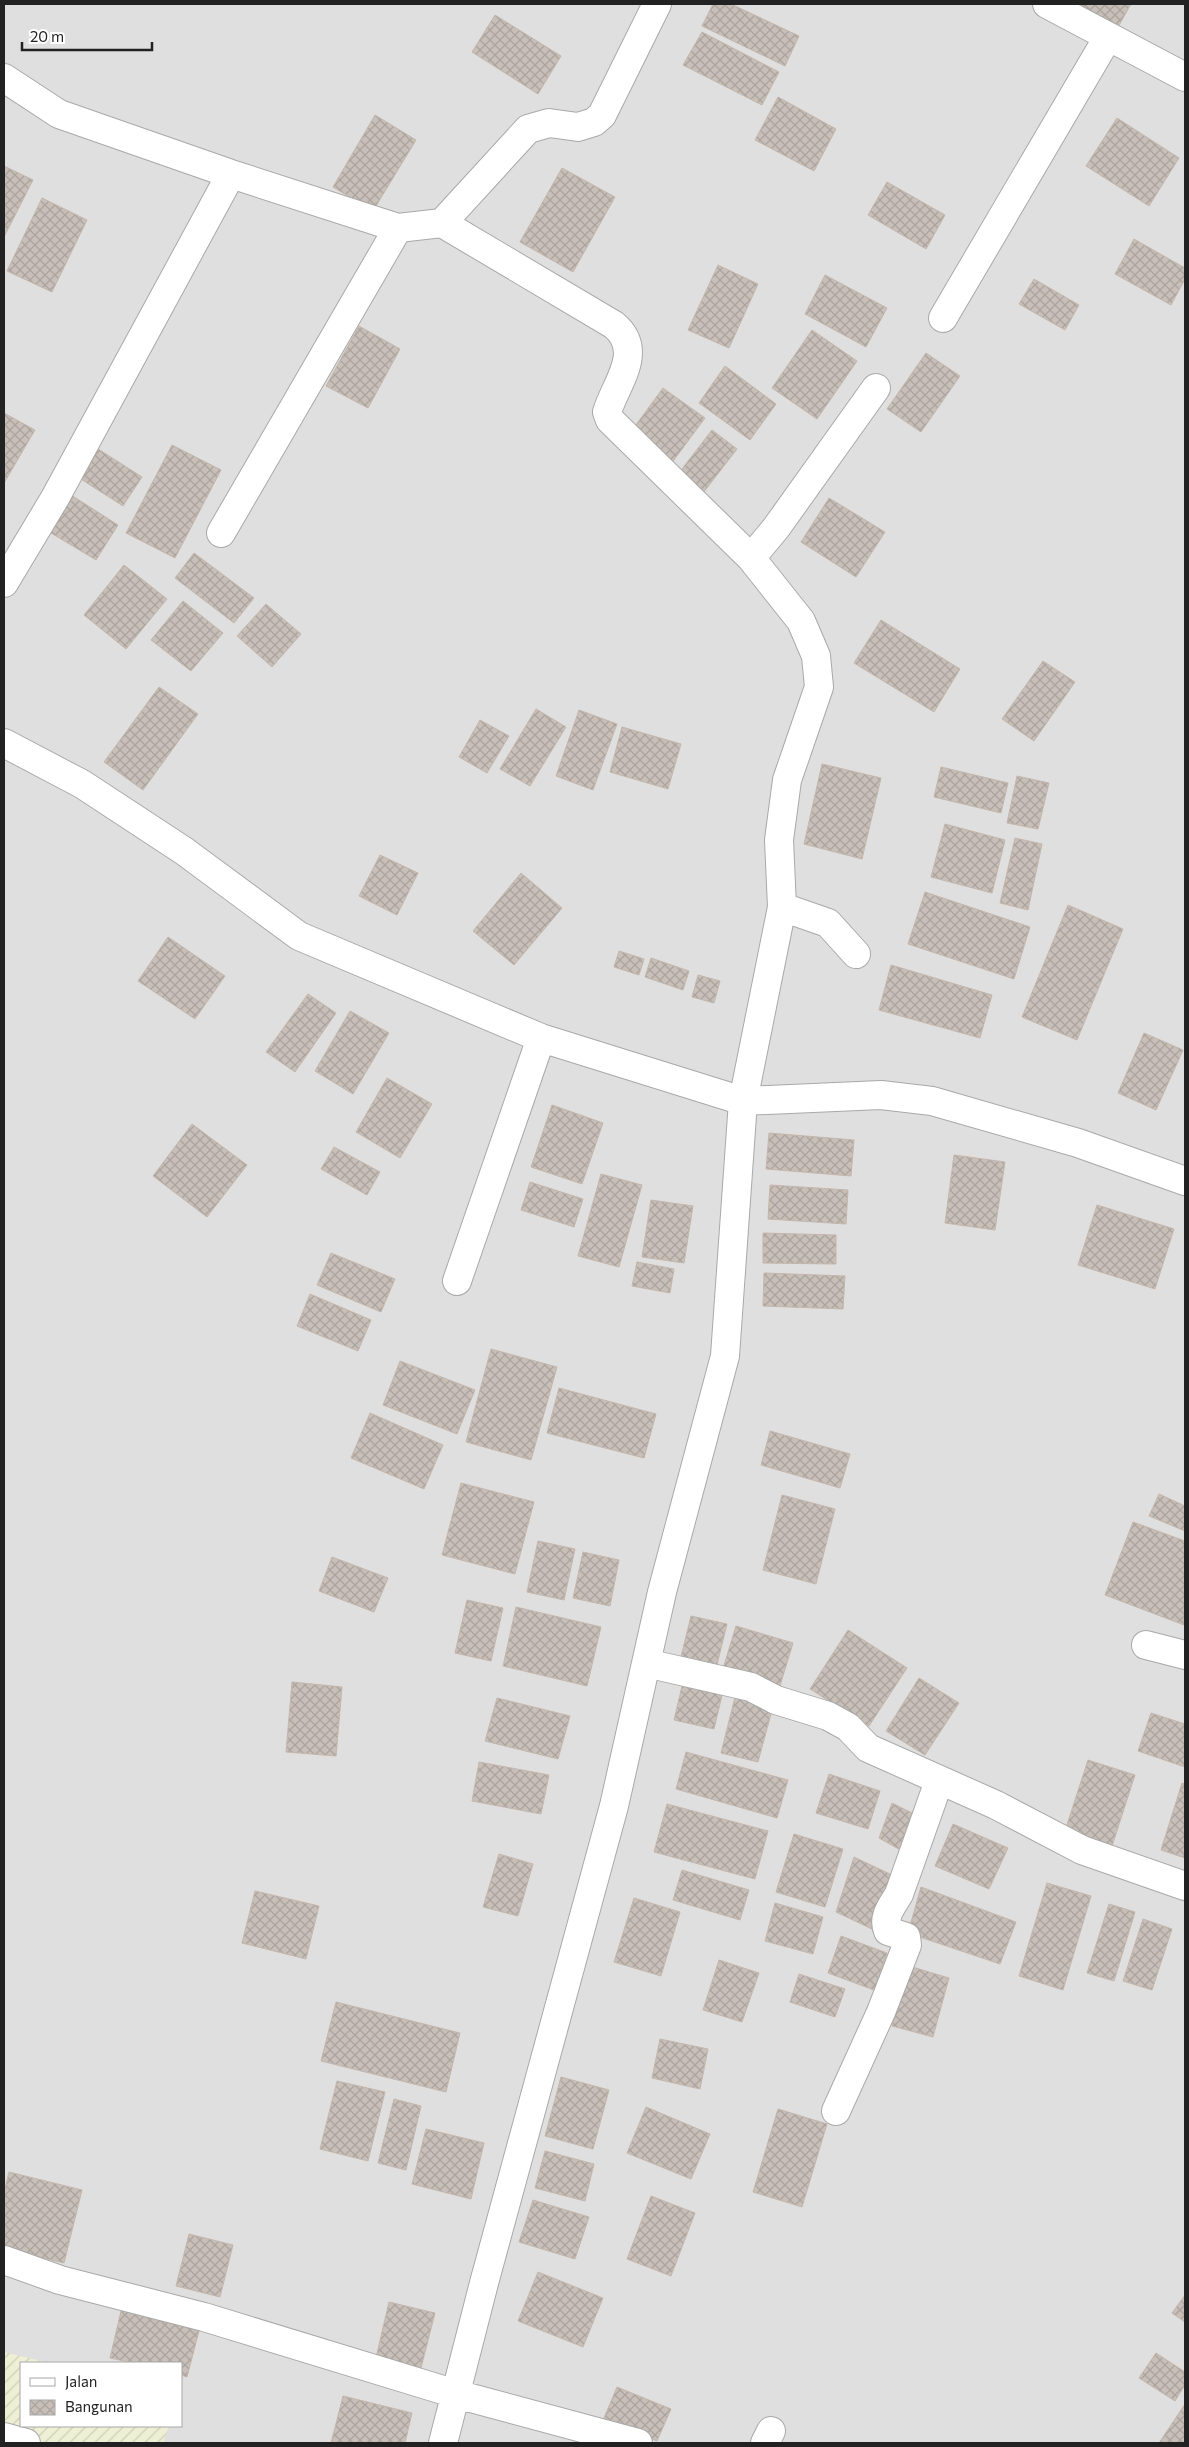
<svg xmlns="http://www.w3.org/2000/svg" width="1189" height="2447" font-family="Commissioner,sans-serif">
<defs>
<pattern id="farmland-furrows" width="10" height="10" patternUnits="userSpaceOnUse" patternTransform="scale(1.25)"><rect width="10" height="10" fill="#eef0d5"/><path d="M-1 1l2-2M0 10L10 0M9 11l2-2" fill="none" stroke="#ccceb7"/></pattern>
<pattern id="building-cross-hatch" width="8" height="8" patternUnits="userSpaceOnUse" patternTransform="scale(1.25)"><rect width="8" height="8" fill="#c7bfb8"/><path d="M0 0l8 8M0 8l8-8" fill="none" stroke="#aba49e"/></pattern>
</defs>
<rect width="100%" height="100%" fill="#f2efe9"/>
<path fill="#e0dfdf" fill-rule="evenodd" d="M4 4H1185V2443H4ZM21 2363H181V2426H21Z"/>
<path fill="url(#farmland-furrows)" d="M4 2352 49 2363H21V2426H169L163 2443H4Z"/>
<path fill="url(#building-cross-hatch)" stroke="#c4b6ab" d="M713 4H731L799 36 785 66 702 26Z
M1077 4H1131L1118 27Z
M495 15 561 56 538 94 472 52Z
M702 32 779 72 762 105 683 65Z
M778 97 836 129 814 171 755 140Z
M375 115 416 140 373 211 333 187Z
M1117 118 1179 158 1149 206 1086 166Z
M4 166 33 180 4 237Z
M562 168 615 197 573 272 520 242Z
M887 182 945 215 926 249 868 215Z
M42 198 87 220 52 292 7 271Z
M1134 239 1185 268V279L1171 305 1115 274Z
M718 265 758 284 729 348 688 330Z
M825 275 887 308 866 347 805 314Z
M1034 279 1079 305 1065 330 1019 304Z
M359 326 400 349 368 408 326 386Z
M812 330 857 361 817 419 772 388Z
M926 353 960 376 921 432 887 409Z
M725 366 776 404 750 440 699 403Z
M663 388 705 418 671 464 630 433Z
M4 413 35 430 4 483Z
M712 430 737 449 700 497 675 478Z
M92 445 142 477 123 506 73 474Z
M172 445 221 470 175 558 126 533Z
M68 493 118 525 96 560 46 530Z
M829 498 885 532 856 577 801 542Z
M194 553 254 598 234 623 175 578Z
M124 565 167 599 126 649 84 615Z
M183 601 223 633 191 671 151 640Z
M266 604 301 634 272 667 237 636Z
M881 620 960 669 934 712 854 663Z
M1043 661 1075 682 1034 741 1002 719Z
M159 687 198 714 143 790 104 762Z
M536 709 566 727 530 786 500 769Z
M579 710 617 724 593 790 556 776Z
M480 720 509 736 487 773 459 757Z
M622 727 681 744 668 789 610 772Z
M822 764 881 778 862 859 804 844Z
M941 767 1008 783 1001 813 934 797Z
M1017 776 1049 783 1038 829 1007 823Z
M945 824 1005 840 992 893 931 877Z
M1015 838 1042 844 1028 910 1000 903Z
M380 855 418 873 397 915 359 896Z
M521 873 562 908 514 965 473 931Z
M925 892 1030 927 1014 979 908 944Z
M1068 905 1123 929 1077 1040 1022 1017Z
M168 937 225 976 195 1019 138 981Z
M619 951 644 959 639 975 614 967Z
M651 958 689 971 683 990 645 977Z
M891 965 992 995 980 1038 879 1010Z
M698 975 720 981 714 1003 692 997Z
M308 994 336 1013 295 1072 266 1052Z
M350 1011 389 1033 353 1094 315 1071Z
M1144 1033 1183 1050 1156 1110 1118 1093Z
M387 1078 432 1104 400 1158 356 1132Z
M552 1105 603 1123 582 1184 531 1167Z
M192 1124 247 1165 207 1217 153 1176Z
M769 1133 854 1140 851 1176 766 1169Z
M334 1147 380 1172 367 1195 321 1169Z
M954 1155 1005 1162 995 1230 945 1223Z
M601 1174 642 1185 619 1267 578 1256Z
M530 1182 583 1199 574 1227 521 1210Z
M770 1185 848 1190 846 1224 768 1219Z
M651 1200 693 1206 684 1263 642 1257Z
M1097 1205 1174 1229 1155 1289 1078 1265Z
M763 1233 836 1235V1264L763 1263Z
M331 1253 395 1279 381 1312 317 1285Z
M637 1262 674 1269 670 1293 632 1286Z
M764 1273 845 1276 843 1309 763 1306Z
M310 1294 371 1320 358 1351 297 1326Z
M491 1349 557 1367 531 1460 466 1442Z
M400 1361 475 1390 457 1434 383 1405Z
M559 1388 656 1414 644 1458 547 1433Z
M370 1413 443 1445 424 1489 351 1458Z
M770 1431 850 1454 840 1488 761 1465Z
M461 1483 534 1502 515 1574 442 1555Z
M1159 1494 1185 1506V1531L1149 1516Z
M782 1495 835 1509 816 1584 763 1570Z
M1133 1522 1185 1541 1184 1625 1105 1595Z
M538 1541 575 1549 564 1600 527 1592Z
M583 1552 619 1560 610 1606 573 1598Z
M332 1557 388 1578 374 1612 319 1591Z
M467 1600 503 1608 491 1661 455 1653Z
M516 1607 601 1627 587 1686 503 1666Z
M691 1616 727 1624 715 1673 679 1665Z
M736 1626 793 1643 779 1689 722 1672Z
M848 1630 907 1668 869 1726 810 1689Z
M919 1678 959 1703 925 1755 886 1731Z
M292 1682 342 1687 336 1756 286 1752Z
M683 1682 723 1691 714 1729 674 1720Z
M737 1689 775 1699 758 1762 721 1753Z
M497 1698 570 1716 558 1759 485 1741Z
M1151 1713 1185 1724V1767L1138 1751Z
M686 1752 788 1780 777 1818 676 1789Z
M1088 1760 1135 1775 1112 1846 1065 1831Z
M479 1762 549 1775 541 1814 472 1801Z
M829 1774 880 1791 868 1829 816 1813Z
M1182 1783 1185 1784V1858L1161 1850Z
M892 1803 918 1816 904 1852 879 1838Z
M667 1804 768 1831 755 1879 654 1852Z
M953 1824 1008 1848 989 1889 935 1866Z
M794 1834 843 1849 825 1907 776 1892Z
M499 1854 533 1864 518 1916 483 1907Z
M854 1857 892 1875 874 1930 836 1912Z
M682 1870 749 1890 740 1920 673 1900Z
M1047 1883 1091 1896 1063 1990 1019 1976Z
M921 1887 1016 1922 1000 1964 908 1933Z
M255 1891 319 1906 306 1959 242 1943Z
M634 1898 680 1912 661 1976 614 1962Z
M775 1903 823 1917 813 1954 765 1941Z
M1109 1904 1135 1912 1114 1981 1087 1973Z
M1143 1919 1172 1929 1152 1990 1123 1981Z
M841 1936 887 1953 874 1990 828 1973Z
M719 1960 759 1973 742 2022 703 2010Z
M909 1966 949 1978 933 2037 892 2026Z
M799 1974 845 1989 835 2017 790 2002Z
M336 2002 460 2033 446 2092 321 2061Z
M660 2039 708 2049 700 2089 652 2078Z
M561 2077 609 2090 593 2149 545 2136Z
M337 2081 385 2092 368 2161 320 2149Z
M394 2099 421 2106 406 2170 378 2163Z
M646 2107 710 2134 691 2179 627 2153Z
M778 2109 827 2124 802 2207 753 2192Z
M426 2129 484 2143 471 2199 412 2184Z
M545 2151 594 2164 585 2201 535 2188Z
M9 2172 82 2190 64 2263 4 2249V2192Z
M651 2196 695 2213 671 2276 627 2259Z
M533 2200 589 2217 575 2259 519 2242Z
M189 2234 233 2245 220 2297 176 2286Z
M538 2272 603 2298 583 2347 518 2321Z
M1185 2295V2322L1172 2313Z
M389 2302 435 2313 420 2372 375 2362Z
M122 2307 200 2327 187 2377 181 2375V2363H133L110 2358Z
M1156 2353 1185 2372V2385L1175 2401 1139 2378Z
M617 2387 671 2409 657 2441 604 2418Z
M343 2396 412 2413 405 2443H331Z
M1185 2404V2443H1159Z"/>
<g fill="none" stroke-linecap="round" stroke-linejoin="round">
<defs>
<path id="street" d="M1047 4 1185 77
M4 78 59 114 231 174 398 228 442 223 614 325C645 351 616 383 607 412L610 420 751 558 801 621 816 656 819 687 787 780 779 840 782 907 743 1101 725 1356 662 1592 614 1806 484 2283 443 2443
M442 223 528 129 549 123 578 127 594 122 602 115 657 4
M943 318 1108 37
M221 533 398 228
M751 558 776 528 876 388
M4 583 55 498 231 174
M4 743 82 784 184 851 299 936 541 1038 743 1101 881 1095 932 1101 1078 1143 1185 1181
M782 907 828 923 856 954
M457 1281 541 1038
M1146 1645 1185 1655
M646 1663 751 1687 776 1700 828 1716 848 1727 868 1748 996 1805 1082 1850 1185 1886
M836 2111 881 2012 907 1945 906 1937 888 1931C882 1917 892 1906 899 1894L939 1781
M4 2260 60 2280 204 2317 456 2394 638 2443
M4 2437 26 2443
M765 2443 771 2431"/>
</defs>
<use href="#street" stroke="#a9a9a9" stroke-width="30"/>
<use href="#street" stroke="#fff" stroke-width="28"/>
</g>
<rect width="1189" height="2447" fill="none" stroke="#222222" stroke-width="10"/>
<rect x="20" y="2362" width="162" height="65" fill="#ffffff" stroke="#a7a7a7"/>
<rect x="30" y="2378" width="25" height="8" fill="#ffffff" stroke="#a7a7a7"/>
<text x="65" y="2387" font-size="15" fill="#222222">Jalan</text>
<rect x="30" y="2400" width="25" height="15" fill="url(#building-cross-hatch)" stroke="#a7a7a7"/>
<text x="65" y="2412" font-size="15" fill="#222222">Bangunan</text>
<path d="M22 42v8h130v-8" fill="none" stroke="#222222" stroke-width="2.5"/>
<text x="30" y="42" font-size="15" fill="#222222" stroke="#ffffff" stroke-width="4" paint-order="stroke">20 m</text>
</svg>
